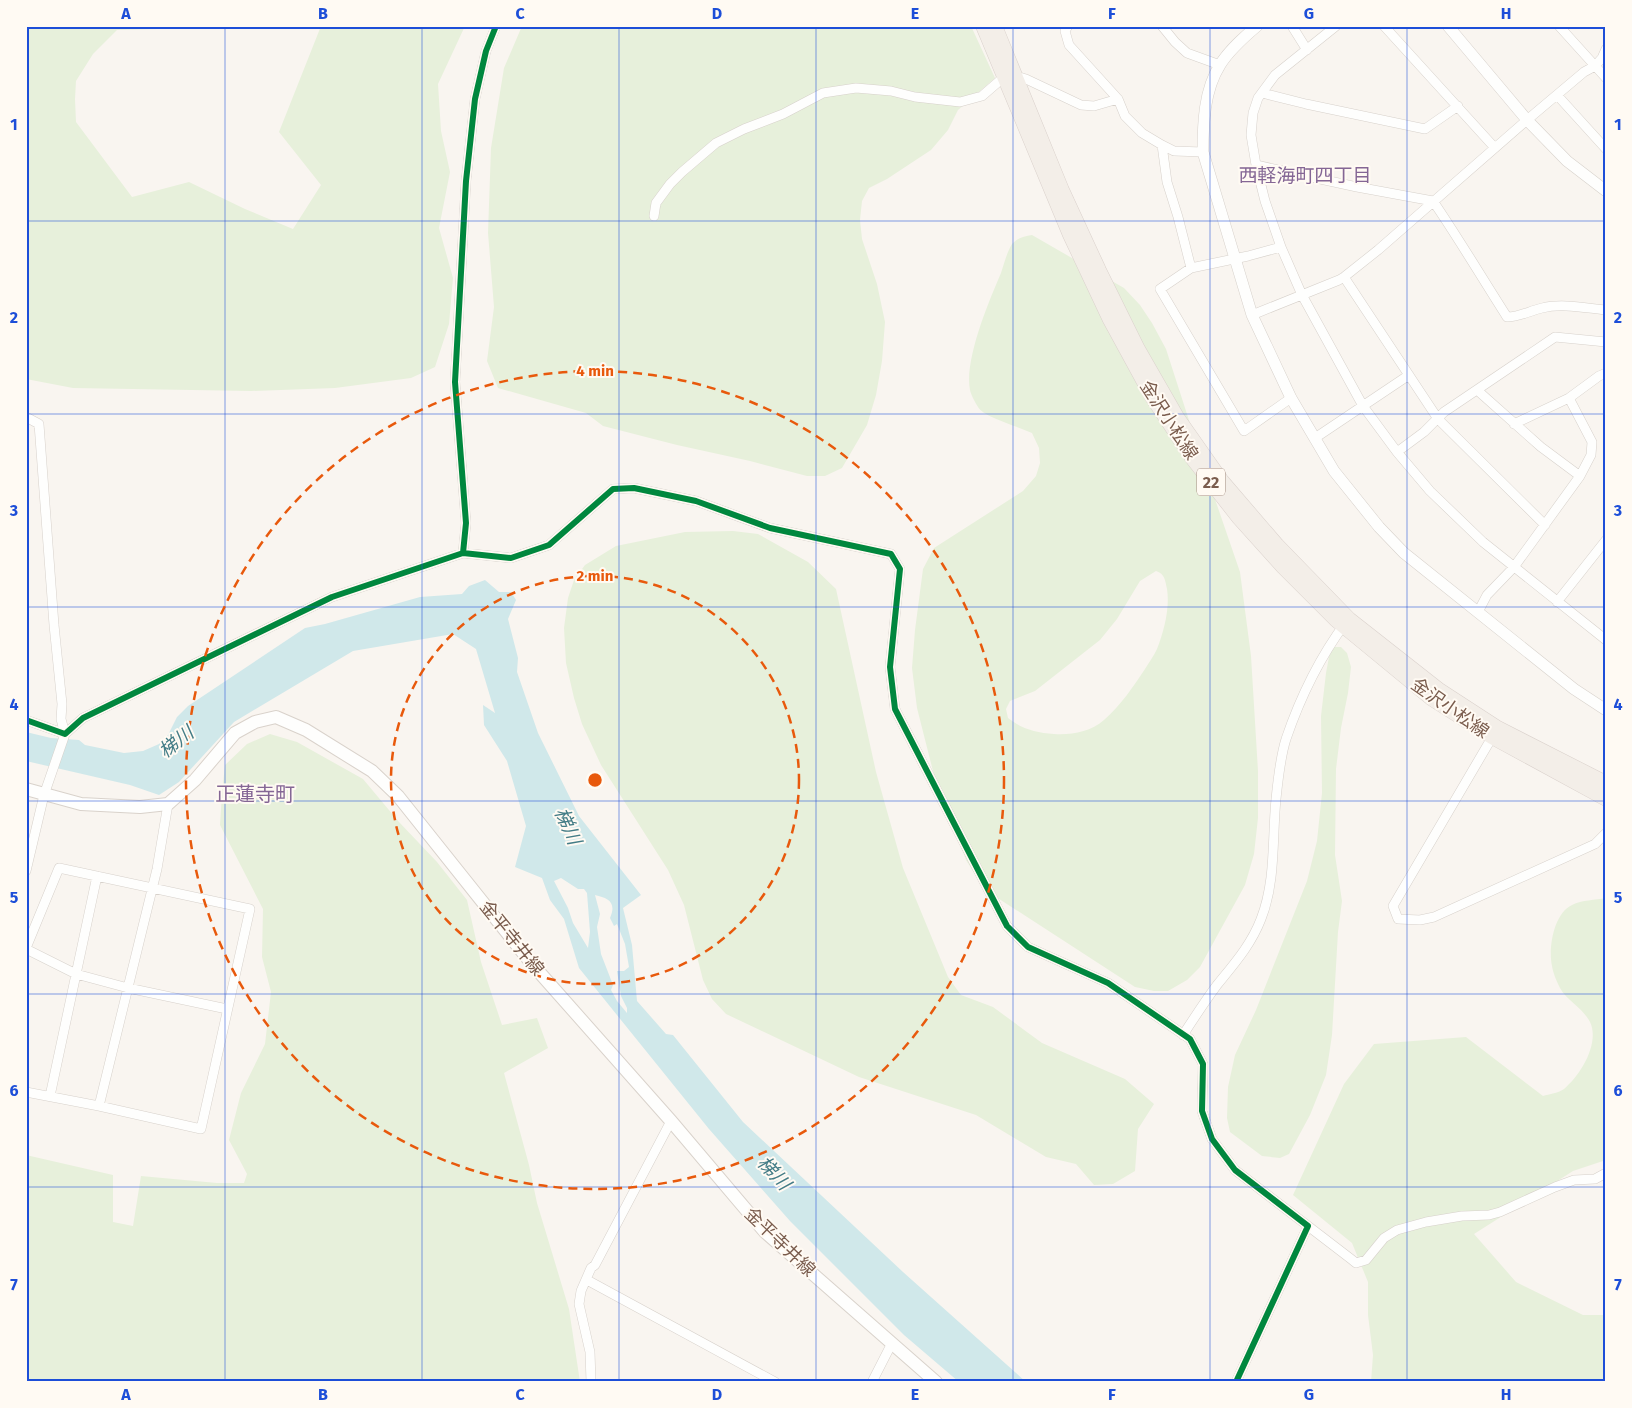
<svg xmlns="http://www.w3.org/2000/svg" width="1632" height="1408" font-family="'Fira Sans','Noto Sans JP',sans-serif">
<rect width="100%" height="100%" fill="#f9f5f0"/>
<path fill="#e7f0db" fill-rule="evenodd" d="M26 26H158V29L117 30 93 54 76 81 75 99 76 122 132 197 189 182 245 209 293 229 321 185 279 132 321 26H465L438 84 441 131 450 172 439 228 453 278 449 324 435 367 411 378 335 388 251 391 73 388 26 379Z
M522 26H971L995 78 958 110 948 130 931 150 887 179 869 188 862 201 860 220 862 239 877 284 885 322 882 361 876 395 867 425 842 468 825 476H807L750 461 677 445 603 426 586 413 498 388 487 361 494 307 488 233 491 148 504 68Z
M1032 235 1124 288 1140 305 1152 323 1166 349 1206 473 1240 572 1251 656 1258 771V818L1254 854 1245 885 1200 967 1187 980 1168 991H1154L1135 987 990 893 978 879 966 860 935 779 917 708 912 668 915 630 923 569 934 548 1023 491 1036 476 1040 463 1039 448 1032 433C1020 427 983 417 978 407 975 402 971 395 970 390 964 360 989 301 1001 273 1004 264 1007 252 1012 244 1017 238 1025 236 1032 235ZM1156 571C1165 574 1165 580 1167 589 1170 608 1164 631 1157 649 1154 656 1149 662 1145 669 1133 687 1121 705 1104 720 1090 732 1072 735 1054 734 1036 733 1022 729 1008 718L1006 709 1010 701 1035 691 1100 640 1117 619 1140 581Z
M733 531 758 534 808 562 836 589 876 772 903 868 948 977 961 995 993 1007 1042 1043 1125 1079 1154 1104 1138 1129 1135 1171 1113 1184 1094 1185 1076 1164 1046 1157 976 1115 859 1077 726 1014 712 999 703 980 684 905 668 870 601 765 582 724 574 698 566 663 564 628 568 598 574 580 585 565 616 546 685 532Z
M1333 647H1341L1347 653 1351 667 1348 693 1341 728 1336 769 1335 855 1342 901 1338 932 1332 1035 1326 1075 1310 1115 1289 1154 1280 1158 1262 1156 1230 1132 1227 1118 1228 1087 1235 1055 1256 1010 1307 881 1317 841 1322 793 1321 716 1326 673 1329 657Z
M270 734 297 742 363 779 399 822 437 862 467 900 481 962 502 1025 537 1018 548 1048 504 1073 529 1165 537 1203 569 1309 580 1382H26V1155L113 1175V1222L133 1226 141 1176 217 1183H244L247 1174 229 1140 241 1093 265 1044 271 992 262 957 263 909 220 825 222 793 225 765 247 744Z
M1606 898V1160L1573 1171 1474 1234 1516 1282 1583 1315H1606V1382H1371L1373 1355 1368 1315V1282L1352 1243 1293 1195 1344 1084 1374 1044 1466 1037 1543 1096C1549 1094 1559 1093 1564 1089 1581 1075 1600 1043 1590 1022 1583 1008 1567 1001 1560 988 1557 982 1553 973 1552 966 1548 948 1554 913 1572 905 1582 900 1595 900 1606 898Z"/>
<path fill="#d0e8ea" fill-rule="evenodd" d="M485 580 499 592H511L516 600 508 619 518 658 517 672 538 733 579 816 641 895 623 908 632 945 637 1001 666 1034 673 1035 743 1122 903 1272 1026 1382H959L904 1335 790 1221 709 1129 579 968 564 919 550 900 542 878 515 867 526 826 507 761 484 725 483 705 495 713 476 649 453 634 353 651 234 722 179 782 159 795 130 785 26 761V732L51 738 79 740 85 745 124 753 143 751 159 744 168 735 177 717 188 706 305 628 325 624 420 597 462 594 469 586ZM561 878 578 889H584L587 893 590 932 588 948 573 923 568 908 554 881ZM595 895C608 898 617 902 610 918L614 926 617 924 625 944 629 967 624 971H617L621 996 627 1008V1013L617 1001 611 990 613 985 601 954 597 927 600 914Z"/>
<g fill="none" stroke-linecap="round" stroke-linejoin="round">
<defs>
<path id="minor" d="M1068 26 1065 31 1069 45 1118 99 1125 116 1142 133 1162 145 1174 151 1203 152
M1162 26 1175 42 1187 53 1220 65
M1292 26 1307 50
M1336 26 1275 75 1258 98 1253 113 1251 135 1256 165 1265 201 1281 247 1302 295 1363 406 1397 452 1430 491 1483 542 1606 640
M1384 26 1495 148
M1559 26 1606 78
M1016 76 1026 79 1081 105 1094 106 1118 99
M1262 93 1306 104 1425 129 1458 106
M1557 95 1606 149
M1162 145 1167 182 1178 217 1191 268
M1256 165 1357 187 1433 201C1459 239 1482 278 1507 317 1520 317 1529 311 1542 308 1562 303 1585 308 1606 310
M654 216 656 203 670 184 682 172 716 143 744 129 783 114 823 93 856 88 891 91 915 97 960 102 982 96 1004 77
M1281 247 1248 256 1191 268 1160 289 1244 431 1291 398
M1344 277 1438 419 1545 525
M1252 315 1339 280 1344 277 1378 250 1527 120 1584 72 1595 66 1602 58 1606 49
M1477 390 1541 447 1580 476
M26 417 39 424 54 625 62 704 61 719 65 734 44 795 26 871
M1514 424 1569 398
M1315 438 1409 375
M1397 452 1424 432 1444 412 1555 337 1606 342
M463 553 511 558 549 545 613 489 634 488 696 501 770 528 891 554 900 569 890 667 895 709 1007 926 1028 947 1108 983 1190 1039 1203 1064 1202 1111 1212 1139 1235 1170 1308 1226 1236 1382
M1557 602 1606 540
M1478 612 1487 595 1514 567 1580 476 1591 455 1592 442 1569 398 1599 376 1606 373
M26 720 65 734 83 718 332 597 463 553 466 523 455 382 466 181 475 99 486 51 496 26
M1494 734 1393 906 1398 919 1420 920 1434 917 1595 844 1606 833
M26 948 59 868 250 909 201 1129 99 1106
M26 949 76 974 128 988 227 1009
M1183 1035C1194 1018 1205 1001 1217 985 1234 964 1251 945 1261 919 1276 881 1272 839 1276 799 1278 780 1280 758 1286 739 1300 698 1320 657 1346 622
M26 1092 99 1106 157 869 168 804
M50 1096 97 876
M1308 1226 1351 1259 1356 1263 1366 1260 1384 1238 1397 1230 1426 1222 1462 1216 1489 1215 1500 1212 1555 1187 1574 1180 1595 1179 1606 1173
M587 1280 775 1382
M591 1382 590 1352 579 1304 581 1291 591 1268 595 1265 671 1121
M872 1382 892 1343"/>
<path id="tertiary" d="M1257 26C1244 37 1229 50 1220 65 1204 90 1203 124 1203 152L1252 315 1291 398 1334 471 1379 527 1404 553 1574 689 1606 710
M1448 26 1527 120 1567 161 1606 191"/>
<path id="secondary" d="M26 789 81 804 140 807 168 804 195 780 235 733 255 722 276 717 306 730 372 771 398 796 532 964 671 1121 765 1232 936 1382"/>
<path id="primary" d="M983 26 1070 235 1110 320 1152 397 1192 458 1238 517 1283 567 1336 620 1432 699 1492 737 1606 799
M995 26 1062 190 1099 270 1138 349 1177 417 1222 481 1277 545 1349 619 1438 689 1498 728 1606 783"/>
</defs>
<use href="#minor" stroke="#d7d1cb" stroke-width="10"/>
<use href="#tertiary" stroke="#d7d1cb" stroke-width="12"/>
<use href="#secondary" stroke="#d9d2cb" stroke-width="14"/>
<use href="#primary" stroke="#dad1cc" stroke-width="15"/>
<use href="#minor" stroke="#fefefd" stroke-width="9"/>
<use href="#tertiary" stroke="#fefefd" stroke-width="11"/>
<use href="#secondary" stroke="#fefefd" stroke-width="12"/>
<use href="#primary" stroke="#f3eee8" stroke-width="14"/>
<defs>
<path id="cycleway" d="M463 553 511 558 549 545 613 489 634 488 696 501 770 528 891 554 900 569 890 667 895 709 1007 926 1028 947 1108 983 1190 1039 1203 1064 1202 1111 1212 1139 1235 1170 1308 1226 1236 1382
M26 720 65 734 83 718 332 597 463 553 466 523 455 382 466 181 475 99 486 51 496 26"/>
</defs>
<use href="#cycleway" stroke="#fffaf3" stroke-width="9"/>
<use href="#cycleway" stroke="#00873e" stroke-width="6"/>
</g>
<path fill="none" stroke="#1d4ed8" stroke-width="1" stroke-opacity="0.55" d="M225 26V1382M422 26V1382M619 26V1382M816 26V1382M1013 26V1382M1210 26V1382M1407 26V1382M26 221H1606M26 414H1606M26 607H1606M26 801H1606M26 994H1606M26 1187H1606"/>
<g fill="none" stroke="#e8590c" stroke-width="2.5" stroke-dasharray="9 6">
<circle cx="595" cy="780" r="204"/>
<circle cx="595" cy="780" r="409"/>
</g>
<g text-anchor="middle" dominant-baseline="central" stroke-width="4" stroke-linejoin="round" paint-order="stroke">
<rect fill="#fffaf3" stroke="#a28b7f" stroke-width="1" x="1197" y="468.5" width="28" height="27" rx="4"/>
<g font-size="16" font-weight="bold" fill="#7a5c4d">
<text x="1211" y="482">22</text>
</g>
<g font-size="18" fill="#7a5c4d" stroke="#fffaf3">
<text transform="translate(1169 420) rotate(57)">金沢小松線</text>
<text transform="translate(1450 708) rotate(35)">金沢小松線</text>
<text transform="translate(512 938) rotate(51)">金平寺井線</text>
<text transform="translate(780 1242) rotate(44)">金平寺井線</text>
</g>
<g font-size="19" fill="#846695" stroke="#fffaf3">
<text x="1305" y="175">西軽海町四丁目</text>
</g>
<g font-size="19" font-style="italic" fill="#437c86" stroke="#fffaf3">
<text transform="translate(176 742) rotate(-38)">梯川</text>
<text transform="translate(568 826) rotate(66)">梯川</text>
<text transform="translate(774 1173) rotate(47)">梯川</text>
</g>
<g font-size="20" fill="#846695" stroke="#fffaf3">
<text x="255" y="794">正蓮寺町</text>
</g>
</g>
<circle cx="595" cy="780" r="8" fill="#e8590c" stroke="#fffaf3" stroke-width="2.5"/>
<g font-size="15" text-anchor="middle" font-weight="bold" fill="#e8590c" stroke="#fffaf3" stroke-width="4" stroke-linejoin="round" paint-order="stroke">
<text x="595" y="376">4 min</text>
<text x="595" y="581">2 min</text>
</g>
<rect width="1632" height="1408" fill="none" stroke="#fffaf3" stroke-width="55"/>
<rect x="28" y="28" width="1576" height="1352" fill="none" stroke="#1d4ed8" stroke-width="2"/>
<g font-size="16" text-anchor="middle" font-weight="bold" fill="#1d4ed8">
<text x="126" y="19">A</text>
<text x="323" y="19">B</text>
<text x="520" y="19">C</text>
<text x="717" y="19">D</text>
<text x="915" y="19">E</text>
<text x="1112" y="19">F</text>
<text x="1309" y="19">G</text>
<text x="1506" y="19">H</text>
<text x="14" y="130">1</text>
<text x="1618" y="130">1</text>
<text x="14" y="323">2</text>
<text x="1618" y="323">2</text>
<text x="14" y="516">3</text>
<text x="1618" y="516">3</text>
<text x="14" y="710">4</text>
<text x="1618" y="710">4</text>
<text x="14" y="903">5</text>
<text x="1618" y="903">5</text>
<text x="14" y="1096">6</text>
<text x="1618" y="1096">6</text>
<text x="14" y="1290">7</text>
<text x="1618" y="1290">7</text>
<text x="126" y="1400">A</text>
<text x="323" y="1400">B</text>
<text x="520" y="1400">C</text>
<text x="717" y="1400">D</text>
<text x="915" y="1400">E</text>
<text x="1112" y="1400">F</text>
<text x="1309" y="1400">G</text>
<text x="1506" y="1400">H</text>
</g>
</svg>
